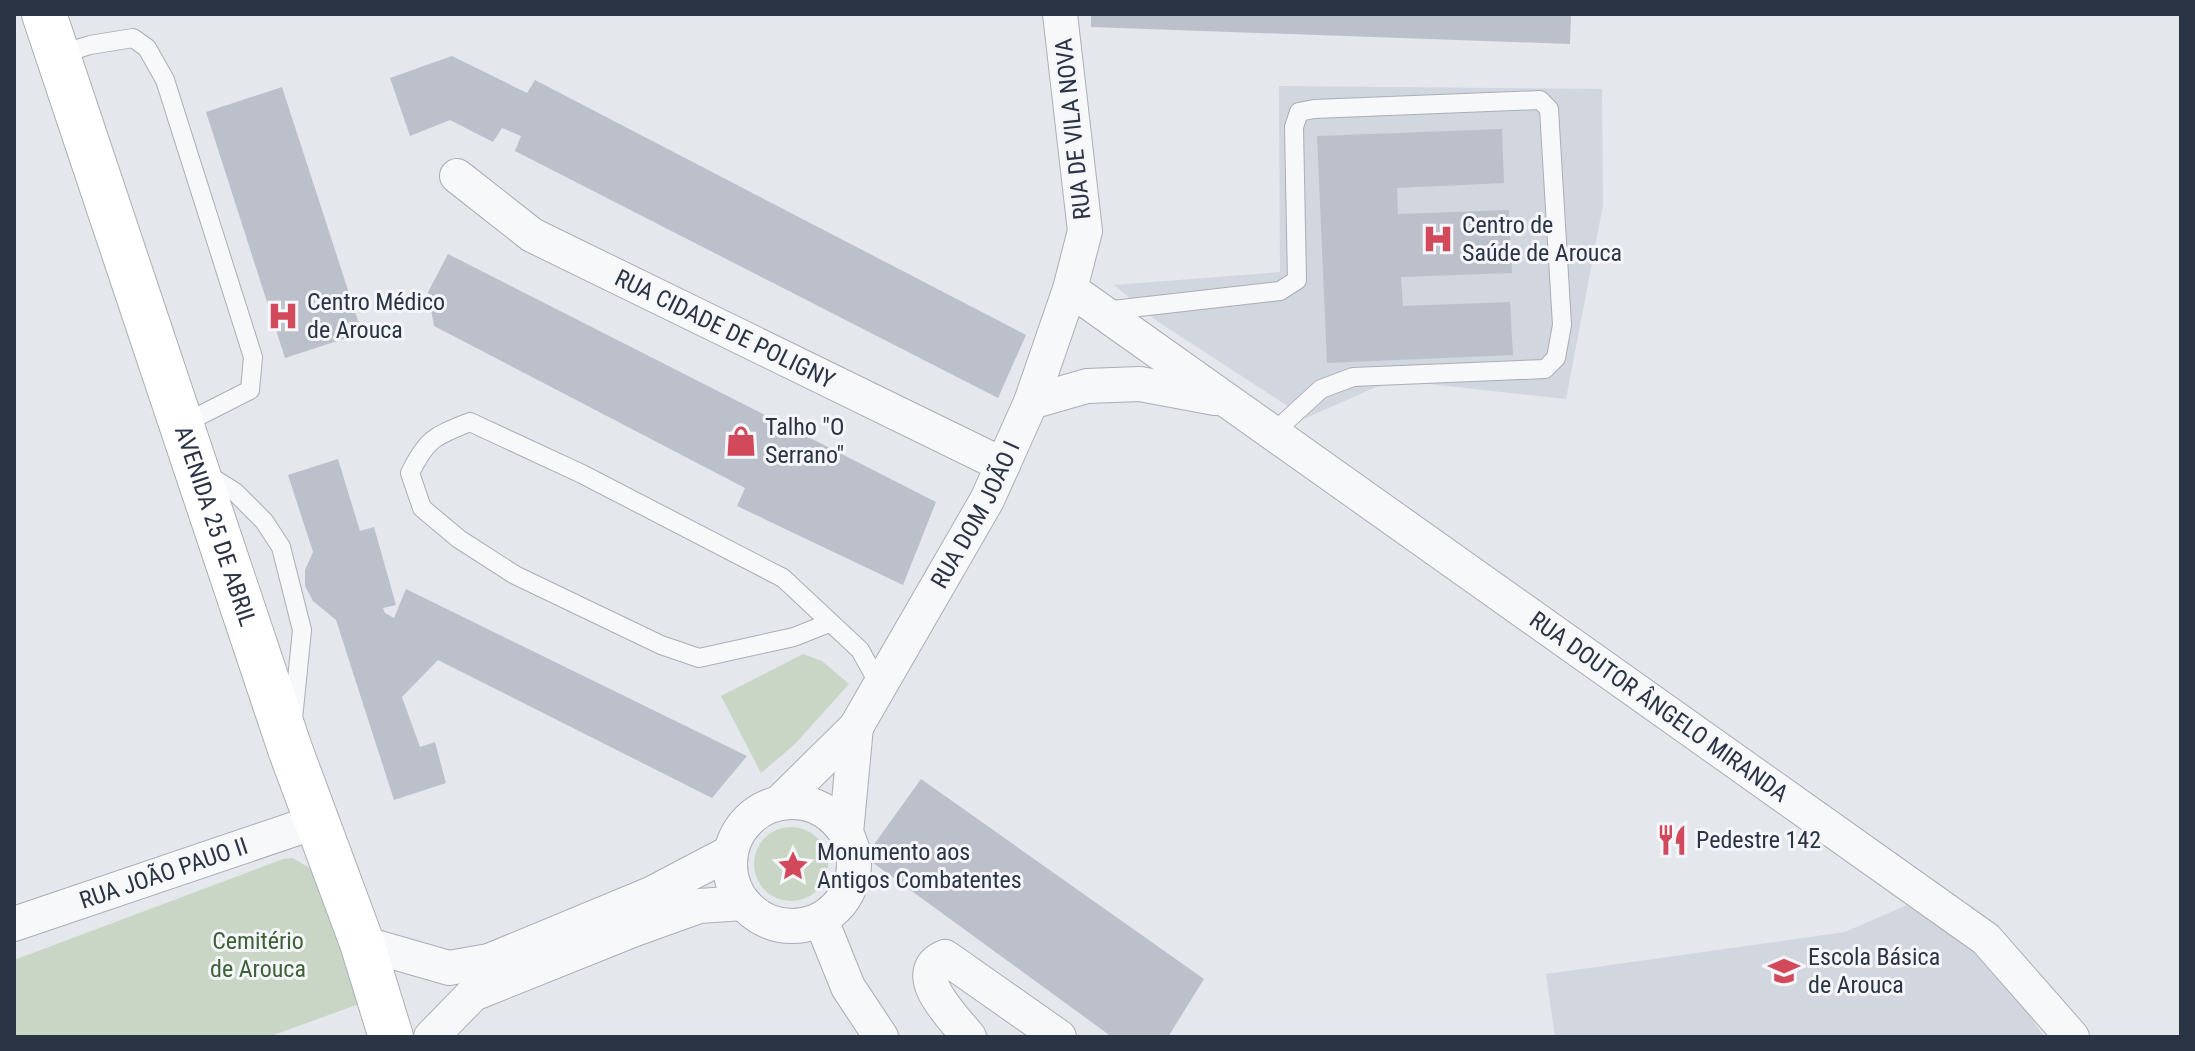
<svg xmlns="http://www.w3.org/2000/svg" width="2195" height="1051" font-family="'Roboto Condensed',sans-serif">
<rect width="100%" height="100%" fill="#e4e7ec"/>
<path fill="#d2d6de" d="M1279 86 1602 89 1603 205 1566 399 1401 381 1376 387 1306 418 1157 321 1114 285 1280 272Z
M1907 905 1998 968 2044 1037H1555L1546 974 1845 932Z"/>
<path fill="#c9d6c5" d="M803 654 822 661 849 684 795 744 761 773 721 696Z
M754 864a37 37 0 1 1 74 0a37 37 0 1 1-74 0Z
M293 858 314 871 322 883 359 1004 268 1037H14V960L283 859Z"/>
<path fill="#bbc0ca" d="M1091 14H1571L1570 44 1091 27Z
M452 56 527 93 535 80 1026 335 998 398 515 151 521 136 502 128 493 142 450 120 410 136 390 78Z
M282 87 362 333 285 358 206 112Z
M1502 129 1504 183 1397 188 1398 214 1509 210 1512 273 1401 277 1403 306 1510 302 1513 355 1327 363 1317 136Z
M448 254 936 502 903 585 737 506 745 488 434 326 428 292Z
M338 459 360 531 374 527 396 605 383 608 385 613 394 618 406 589 747 756 712 798 438 660 402 697 420 747 435 742 446 783 394 800 336 620 313 601 305 586V570L313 552 288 475Z
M921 779 1204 979 1168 1037H1112L865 857Z"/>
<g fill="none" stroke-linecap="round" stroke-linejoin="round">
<defs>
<path id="service" d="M58 55 90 45 133 38 147 48 165 80 253 357 250 390 181 425
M1104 311 1280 291 1297 280 1294 127 1299 112 1314 109 1540 100 1549 109 1562 325 1556 358 1545 369 1353 377 1321 389 1273 433
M205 473 235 492 264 521 281 547 302 630 293 719
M829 623 794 637 699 658 661 645 515 575 459 539 422 508 410 473C427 438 435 436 470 422L582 474 783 578 860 650 880 686"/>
<g id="minor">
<path id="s1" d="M457 176 532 235 1003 465"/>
<path id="s2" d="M1070 289 1986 939 2072 1037"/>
<path d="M1031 402 1087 386 1140 384 1215 398"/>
<circle cx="792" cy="864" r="62"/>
<path id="s3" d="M779 803 856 727 987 500 1031 402 1070 289 1085 231 1060 14"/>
<path d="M846 833 856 727"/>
<path d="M821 920 848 987 881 1037"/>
<path id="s4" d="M14 924 315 822"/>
<path d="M362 943 449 968 489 961 651 894 731 852"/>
<path d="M431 1037 473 994 635 929 699 906 743 903"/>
<path d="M969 1037C955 1019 906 973 945 957L1059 1037"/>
</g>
<g id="secondary">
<path id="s5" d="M44 14 290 749 362 943 391 1037"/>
</g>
</defs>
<use href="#service" stroke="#a9aeb7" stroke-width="20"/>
<use href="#minor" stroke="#a9aeb7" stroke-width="36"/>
<use href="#secondary" stroke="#a9aeb7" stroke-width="46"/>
<use href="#service" stroke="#f7f8fa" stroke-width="18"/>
<use href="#minor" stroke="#f7f8fa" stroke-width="34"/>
<use href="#secondary" stroke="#fff" stroke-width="44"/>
</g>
<defs>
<symbol id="hospital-bare" viewBox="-9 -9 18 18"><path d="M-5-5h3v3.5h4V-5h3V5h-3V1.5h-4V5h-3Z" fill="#d1495b" stroke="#f4f6f9" stroke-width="2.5" paint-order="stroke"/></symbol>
<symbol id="shop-bare" viewBox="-9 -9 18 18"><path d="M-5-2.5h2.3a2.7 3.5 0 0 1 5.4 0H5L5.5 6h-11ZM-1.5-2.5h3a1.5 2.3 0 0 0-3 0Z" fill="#d1495b" stroke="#f4f6f9" stroke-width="2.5" paint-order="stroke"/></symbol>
<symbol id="restaurant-bare" viewBox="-9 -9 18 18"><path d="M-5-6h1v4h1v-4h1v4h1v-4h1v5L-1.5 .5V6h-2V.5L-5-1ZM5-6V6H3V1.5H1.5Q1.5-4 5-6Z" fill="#d1495b" stroke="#f4f6f9" stroke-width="2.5" paint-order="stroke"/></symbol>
<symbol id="sight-bare" viewBox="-9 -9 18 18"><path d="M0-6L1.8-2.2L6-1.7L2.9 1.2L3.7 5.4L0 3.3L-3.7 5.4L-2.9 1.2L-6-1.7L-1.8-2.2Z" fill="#d1495b" stroke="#f4f6f9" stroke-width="2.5" paint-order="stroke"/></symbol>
<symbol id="school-bare" viewBox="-9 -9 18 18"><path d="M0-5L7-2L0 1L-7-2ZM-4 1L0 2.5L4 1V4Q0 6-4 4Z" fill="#d1495b" stroke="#f4f6f9" stroke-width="2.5" paint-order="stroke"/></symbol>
</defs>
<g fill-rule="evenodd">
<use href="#hospital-bare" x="1416" y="217" width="44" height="44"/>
<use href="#hospital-bare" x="261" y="294" width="44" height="44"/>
<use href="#shop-bare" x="719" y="419" width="44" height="44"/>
<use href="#restaurant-bare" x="1650" y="818" width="44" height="44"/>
<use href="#sight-bare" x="771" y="844" width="44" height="44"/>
<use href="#school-bare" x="1762" y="949" width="44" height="44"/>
</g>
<g text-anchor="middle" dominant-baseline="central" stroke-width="6" stroke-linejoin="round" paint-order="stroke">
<g font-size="24" fill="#2b3445" stroke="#f4f6f9">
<text transform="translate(1073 129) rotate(-96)">RUA DE VILA NOVA</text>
<text stroke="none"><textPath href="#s1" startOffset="310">RUA CIDADE DE POLIGNY</textPath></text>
<text stroke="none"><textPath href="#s3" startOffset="352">RUA DOM JOÃO I</textPath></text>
<text stroke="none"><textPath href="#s5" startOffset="540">AVENIDA 25 DE ABRIL</textPath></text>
<text stroke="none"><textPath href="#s2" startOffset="722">RUA DOUTOR ÂNGELO MIRANDA</textPath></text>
<text stroke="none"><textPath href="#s4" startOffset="158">RUA JOÃO PAUO II</textPath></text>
</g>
<g font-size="24" fill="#2b3445" stroke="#f4f6f9" text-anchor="start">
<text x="1462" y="225">Centro de<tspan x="1462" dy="28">Saúde de Arouca</tspan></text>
<text x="307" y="302">Centro Médico<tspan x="307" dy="28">de Arouca</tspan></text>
<text x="765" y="427">Talho "O<tspan x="765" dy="28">Serrano"</tspan></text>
<text x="1696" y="840">Pedestre 142</text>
<text x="817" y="852">Monumento aos<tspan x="817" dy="28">Antigos Combatentes</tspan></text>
<text x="1808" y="957">Escola Básica<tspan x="1808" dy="28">de Arouca</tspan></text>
</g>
<g font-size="24" fill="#3f6138" stroke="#f4f6f9">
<text x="258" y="941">Cemitério<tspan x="258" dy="28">de Arouca</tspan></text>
</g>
</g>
<rect width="2195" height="1051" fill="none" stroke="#2b3445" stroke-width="32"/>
</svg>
